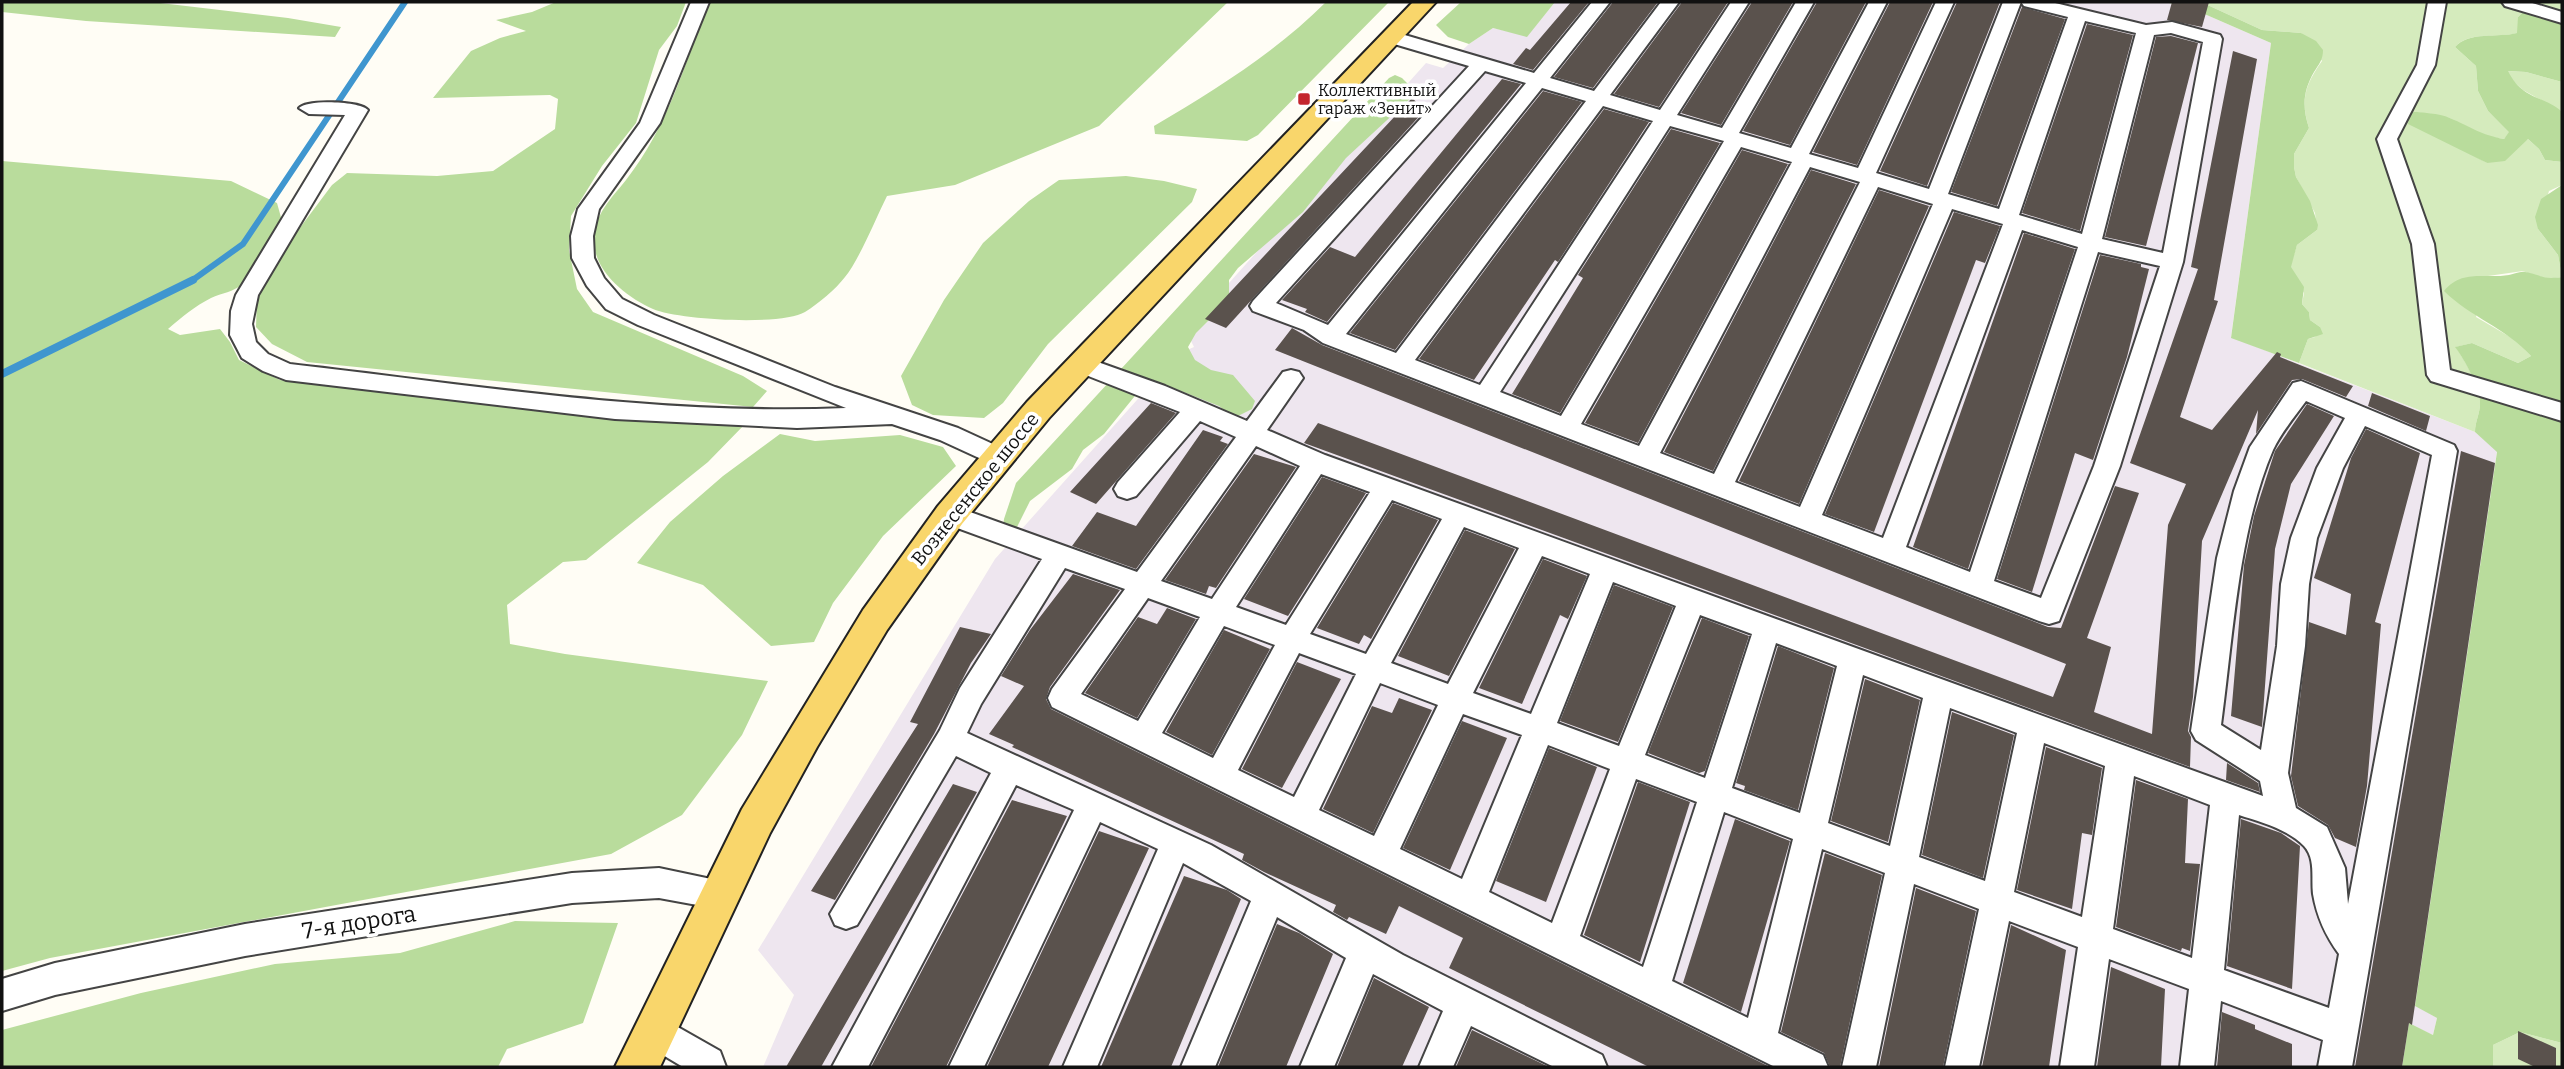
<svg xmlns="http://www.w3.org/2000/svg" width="2564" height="1069" font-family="Bitter,serif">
<rect width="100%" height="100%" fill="#fffdf5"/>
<path fill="#eee6ef" d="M1555 2H2163L2186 6 2271 43 2231 337 2475 432 2497 451 2415 1005 2437 1018 2433 1035 2409 1024 2402 1067H763L794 995 758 950 995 559 1178 354 1194 347 1186 331 1426 63 1443 68 1469 44 1493 28 1527 36Z"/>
<path fill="#d5ebbd" d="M2201 2H2562V21L2525 10 2518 17V33C2499 38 2468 31 2455 47L2476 66 2478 91 2488 111 2510 132 2504 139 2484 136 2450 118 2411 111 2451 143 2487 163 2528 139 2539 149 2545 160 2562 162V185L2549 191 2538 229 2558 255 2562 277 2544 280 2523 271 2488 276 2476 317 2517 341 2531 356 2518 363 2472 343 2456 347C2465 362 2480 385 2480 404 2480 413 2475 422 2475 432L2299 363 2308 339 2315 337 2320 327 2310 320 2309 312 2302 304 2304 293 2290 267 2297 245 2317 230 2315 213 2296 177 2294 167V154L2309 128C2300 100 2305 85 2322 61L2301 33 2262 30Z
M2507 71 2526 72 2562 82V112L2523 90 2512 80Z
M2520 1032 2562 1043V1067H2493V1045Z"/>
<path fill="#b9dc9c" d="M2 2H152L288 18 341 27 335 37 86 21 2 12Z
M556 2H686L677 26 659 50 636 123 602 166 571 216 569 250 577 289 593 312 743 376 767 391 753 407 307 362 272 344 256 327 257 298 287 245 332 185 347 173 437 176 493 171 555 129 558 99 550 95 433 98 471 51 500 38 526 31 496 20 532 12Z
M708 2H1228L1099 126 955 185 887 196C876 218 859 260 845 277 836 289 818 304 805 312 782 326 678 320 653 309 626 297 593 271 594 239 595 213 611 199 626 180 668 126 685 65 708 2Z
M1326 2H1389L1258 135 1247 141 1155 134 1154 126C1215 90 1276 52 1326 2Z
M1461 2H1555L1527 37 1493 28 1469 44 1448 37 1436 25Z
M2163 2H2201L2262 30 2301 33 2316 41 2323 50C2323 60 2319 64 2314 72 2303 91 2302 107 2309 128L2294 154V167L2296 177 2310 201 2318 225 2317 230 2297 245 2291 267 2304 287 2302 304 2309 312 2310 320 2320 327 2323 334 2308 339 2299 363 2231 338 2271 43 2186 6Z
M2525 10 2562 21V82L2526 72 2508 71C2523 101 2544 95 2562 112V162L2545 160 2539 149 2528 139 2505 161 2487 163 2408 124 2410 111C2423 113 2438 113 2450 118 2471 127 2481 135 2504 139L2509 132 2488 111 2478 91 2476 66 2455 47C2469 31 2498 38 2517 33L2518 17Z
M1395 75 1402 78 1415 91 1413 96 1346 158 1303 212 1238 268 1229 280V294L1222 307 1196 333 1188 347 1195 360 1211 370 1233 375 1255 401 1252 409 1234 418 1219 406 1168 386H1143L1104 434 1083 450 1072 469 1030 501 1015 531 1003 528 1004 519 1016 483 1389 78Z
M2 161 231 181 277 203 282 221 243 284C233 292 222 293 211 298 195 306 182 317 168 329L180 335 220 329 230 342 239 360 280 380 611 416 746 423 708 462 586 560 563 562 507 605 510 644 565 654 768 681 742 735 682 815 611 854 50 958 2 971Z
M1126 176 1164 181 1197 189 1192 202 1048 344 1003 403 984 418 933 415 912 405 901 376 944 300 983 243 1029 201 1059 180Z
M2562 185V1043L2520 1032 2493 1045V1067H2402L2409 1023 2433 1035 2437 1018 2415 1006 2497 452 2475 432C2475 422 2480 413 2480 404 2480 388 2465 360 2455 347L2472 343 2518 363 2531 356C2506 328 2470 317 2444 291 2462 269 2484 279 2509 275 2515 274 2520 271 2525 272 2543 275 2541 280 2562 277L2558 255 2538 229 2535 217 2541 199Z
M780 434 815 441 900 435 943 447 956 466 883 536 833 603 814 642 771 646 703 585 637 563 670 522 723 476Z
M515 921 618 923 583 1023 507 1049 498 1067H2V1030L141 993 275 964 400 953Z"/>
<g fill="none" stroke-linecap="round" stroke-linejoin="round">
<path stroke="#3f96cf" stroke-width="6" d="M190 282 243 244 405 2"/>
<path stroke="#3f96cf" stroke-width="8" d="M2 374 193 280"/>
</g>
<path fill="#5a524d" d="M1571 2H1589L1533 70 1513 64 1526 48 1530 50Z
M1613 2H1658L1593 88 1554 77Z
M1682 2H1728L1659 107 1614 94Z
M1752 2H1793L1721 125 1681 113Z
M1817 2H1866L1790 145 1743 131Z
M1890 2H1933L1857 165 1813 152Z
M1957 2H2000L1927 186 1880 171Z
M2172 2H2209L2202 27 2167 20Z
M2022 7 2065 19 1997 206 1951 192Z
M2087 24 2133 35 2080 231 2022 213Z
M2171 36 2198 43 2146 246 2105 237 2156 37Z
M2233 51 2257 59 2214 300 2218 301 2180 417 2212 430 2277 352 2281 354 2280 357 2353 386 2346 397 2302 379 2292 380 2256 434 2258 410 2202 541 2193 697 2188 731 2191 737 2190 767 1304 443 1318 423 2053 697 2066 664 1275 350 1292 328 1322 345 2048 627 2061 628 2115 486 2139 493 2087 638 2111 647 2094 712 2152 734 2168 525 2186 484 2130 463 2198 269 2191 267Z
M1502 79 1521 84 1327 322 1305 312 1307 309 1282 300 1330 247 1355 257Z
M1543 91 1582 102 1395 350 1350 333Z
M1412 98 1425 110 1226 328 1205 319Z
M1604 109 1649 122 1558 262 1555 260 1474 380 1419 359Z
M1671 129 1720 143 1560 413 1512 394 1583 278 1578 275Z
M1742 150 1788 164 1638 443 1585 423Z
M1811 170 1856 184 1713 471 1664 452Z
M1879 190 1929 206 1799 504 1739 481Z
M1954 212 2000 226 1985 263 1976 260 1874 532 1825 514Z
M2024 233 2075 249 1968 569 1913 547Z
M2100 255 2141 264V267L2149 269 2127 357 2093 460 2075 453 2032 592 1997 579Z
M2372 393 2430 416 2426 431 2368 406Z
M1151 403 1176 413 1096 504 1070 492Z
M2307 404 2334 416 2291 484 2275 549 2262 727 2231 716 2244 565 2254 516 2275 451Z
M2366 429 2420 453 2375 622 2381 624 2367 786 2356 847 2335 838 2328 825 2298 806 2291 776 2309 622 2346 635 2351 594 2314 578 2351 458Z
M1203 430 1223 437 1220 441 1228 444 1136 569 1072 546 1097 512 1136 526Z
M2461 451 2495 463 2412 1025 2409 1023 2402 1067H2355Z
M1254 454 1296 467 1216 588 1209 586 1206 594 1165 580Z
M1322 477 1366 493 1288 616 1244 599Z
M1393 503 1438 520 1371 639 1364 635 1359 644 1317 628Z
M1465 530 1515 549 1449 676 1398 656Z
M1543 559 1587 576 1568 619 1560 615 1522 704 1479 688Z
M1073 574 1120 590 1050 687 1046 699 1051 709 1770 1067H1649L1449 968 1463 938 1399 906 1386 934 1349 917 1347 920 1333 912 1336 905 1264 872 1242 860 1244 854 1012 747 1014 745 989 734 1024 686 1001 676 1030 630Z
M1614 585 1673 607 1618 742 1560 721Z
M1167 608 1196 619 1137 718 1085 693 1138 617 1157 624Z
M1702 618 1749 636 1705 771 1699 773 1648 753Z
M960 627 991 634 971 663 934 734 835 900 811 891 918 724 910 722Z
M1224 630 1270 649 1212 755 1166 732Z
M1778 646 1834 668 1798 810 1744 790 1745 786 1736 783Z
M1297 662 1341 679 1282 788 1242 769Z
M1865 679 1920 700 1888 842 1831 821Z
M1399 698 1432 710 1373 833 1323 809 1372 706 1392 713Z
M1952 712 2014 735 1983 878 1922 855Z
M1462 721 1507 738 1450 870 1403 848Z
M2046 747 2102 768 2092 835 2082 833 2072 909 2017 890Z
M1549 748 1597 767 1546 902 1496 881Z
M2227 763 2258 783 2260 792 2226 780Z
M2136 780 2188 799 2185 863 2200 864 2190 951 2182 948 2181 951 2116 927Z
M1638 782 1690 802 1640 962 1584 935Z
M953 784 977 792 821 1067H786Z
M1012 800 1067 816 946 1067H871Z
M1735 819 1790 841 1741 1012 1683 983Z
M2241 819 2281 833 2300 846 2292 989 2227 966Z
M1099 831 1149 848 1048 1067H987Z
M1825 853 1882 875 1840 1067H1830L1824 1053 1781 1032Z
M1184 876 1227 890 1241 899 1171 1067H1101Z
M1916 888 1976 911 1943 1067H1879Z
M1277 924 1299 933 1333 954 1286 1067H1218Z
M2011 925 2066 950 2049 1067H1982Z
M2111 967 2165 989 2161 1067H2097Z
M1374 978 1429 1007 1402 1067H1337Z
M2222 1012 2255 1025V1029L2292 1044V1067H2217Z
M1472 1030 1549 1067H1456Z
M2518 1031 2556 1048V1067H2535L2518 1059Z"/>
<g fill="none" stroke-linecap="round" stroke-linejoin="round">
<defs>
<path id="minor" d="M691 2H709L660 123 599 209 593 236 594 258 604 278 622 299 654 315 835 387 958 428 1008 451 1012 457 1008 463 999 466 990 463 940 440 892 424 797 428 615 419 286 380 263 371 242 358 230 335 231 311 236 295 345 115 309 114 299 108C307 99 360 101 368 110L258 295 252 324 256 342 268 354 290 364C474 385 660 416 846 408L638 325 606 309 587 286 572 258 571 236 578 209 640 123Z
M1592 2H1610L1550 78 1594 91 1661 2H1679L1610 95 1660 110 1731 2H1749L1677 115 1722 128 1796 2H1814L1739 133 1791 148 1869 2H1887L1809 154 1858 168 1936 2H1954L1876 173 1929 189 2003 2H2021L1948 194 1999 209 2068 17 2024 6 2021 2H2051L2146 25 2172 22 2220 35 2222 39 2183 262 2120 466 2059 621 2049 624 2039 621 1323 343 1304 330 1253 311 1250 306 1253 301 1469 66 1384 41 1382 37 1384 33H1398L1534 73ZM2085 21 2136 33 2082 234 2019 215ZM2171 33 2203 42 2163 253 2102 239 2154 35ZM1485 71 1526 83 1328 325 1276 303ZM1542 88 1586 101 1396 353 1346 334ZM1603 106 1653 121 1480 385 1415 360ZM1670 126 1724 141 1561 416 1500 392ZM1741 147 1792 162 1639 446 1581 424ZM1810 167 1860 182 1714 474 1660 453ZM1878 187 1933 204 1800 507 1735 482ZM1952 209 2003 224 1883 538 1822 515ZM2022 230 2078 247 1970 572 1906 547ZM2098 252 2160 266 2094 466 2041 598 1994 581Z
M2428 2H2446L2435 65 2397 139 2434 244 2450 370 2562 403V421L2431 381 2427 375 2412 244 2377 139 2417 65Z
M2502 2H2529L2562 12V23L2505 6Z
M1081 356 1165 386 1247 421 1283 372 1291 370 1299 372 1303 378 1267 430 1325 455 2263 796 2260 781 2196 740 2191 731 2217 558 2234 491 2250 447 2293 383 2301 381 2454 445 2457 451 2352 1067H2318L2323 1040 2221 1001 2214 1067H2180L2189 989 2109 959 2094 1067H2060L2078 947 2009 921 1979 1067H1945L1979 909 1914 884 1876 1067H1842L1885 873 1822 849 1778 1033 1823 1055 1828 1067H1775L1052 707 1048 698 1052 689 1125 589 1065 568 981 704 967 733 1211 845 1403 955 1602 1055 1607 1067H1554L1471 1026 1453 1067H1419L1443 1011 1373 974 1334 1067H1300L1346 958 1277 917 1215 1067H1181L1251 901 1183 863 1097 1067H1063L1158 849 1100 822 984 1067H949L1074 810 1016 785 868 1067H832L991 773 956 756 857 925 846 929 835 925 830 914 940 730 960 688 1042 559 941 522 937 515 941 508 950 505 959 508 1137 572 1236 437 1200 421 1136 496 1127 499 1118 496 1114 489 1118 482 1180 412 1073 370 1069 364 1073 358ZM2306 401 2345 418 2317 468 2291 538 2281 584 2277 646 2261 750 2221 725C2233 638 2238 531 2273 450 2281 433 2295 416 2306 401ZM2365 426 2432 455 2348 904 2345 868 2327 827 2296 808 2288 773 2305 646 2309 584 2317 538 2343 468ZM1256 446 1300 466 1212 599 1161 581ZM1321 474 1370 492 1286 625 1236 607ZM1392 500 1442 519 1366 654 1310 634ZM1464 527 1519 548 1448 684 1391 663ZM1542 556 1590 574 1531 714 1473 693ZM1613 582 1676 606 1619 746 1557 723ZM1148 598 1200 617 1138 721 1081 694ZM1700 615 1752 634 1705 778 1645 755ZM1224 626 1275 645 1213 758 1162 733ZM1776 643 1837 666 1800 813 1732 788ZM1299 653 1356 674 1294 797 1238 770ZM1863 675 1923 698 1890 846 1828 823ZM1380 683 1438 705 1374 836 1319 810ZM1950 708 2017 733 1985 881 1919 857ZM1463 714 1522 735 1462 879 1400 849ZM2044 743 2105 766 2082 917 2014 892ZM1548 745 1610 769 1552 923 1489 892ZM2134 776 2210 805 2192 958 2113 929ZM1636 779 1697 802 1643 967 1580 936ZM1724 812 1793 839 1748 1018 1672 981ZM2239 815C2260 822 2288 829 2304 846 2316 859 2311 878 2313 894 2317 917 2325 935 2339 954L2329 1008 2224 970Z
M659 868 730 883 735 894 730 905 719 909 659 898 572 903 245 956 55 995 2 1011V979L55 963 245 924 572 873Z
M653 1013 720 1051 726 1067H683L641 1042 636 1030 641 1018Z"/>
<path id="major" d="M1413 2H1436L1049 418 962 524 887 630 817 747 770 833 660 1067H615L742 809 863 610 938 506 1027 402Z"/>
</defs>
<use href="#minor" stroke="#444" stroke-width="4"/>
<use href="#major" stroke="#222" stroke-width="4"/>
<use href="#minor" fill="#fff" fill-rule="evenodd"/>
<use href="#major" fill="#f9d66b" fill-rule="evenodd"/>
</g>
<rect fill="#c4262e" stroke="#fff" stroke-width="2.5" x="1297" y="92" width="14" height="14" rx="3.5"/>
<g text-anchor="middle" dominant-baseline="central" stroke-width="7" stroke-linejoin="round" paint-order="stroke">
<g font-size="16" fill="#111" stroke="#fff" text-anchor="start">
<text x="1318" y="90">Коллективный<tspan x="1318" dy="18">гараж «Зенит»</tspan></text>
</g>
<g font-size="19" fill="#111" stroke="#fff">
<text transform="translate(975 489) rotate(-51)">Вознесенское шоссе</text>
</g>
<g font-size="23" fill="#111" stroke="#fff">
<text transform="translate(359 922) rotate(-9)">7-я дорога</text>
</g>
</g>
<rect width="2564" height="1069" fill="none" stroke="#111111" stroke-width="7"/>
</svg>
